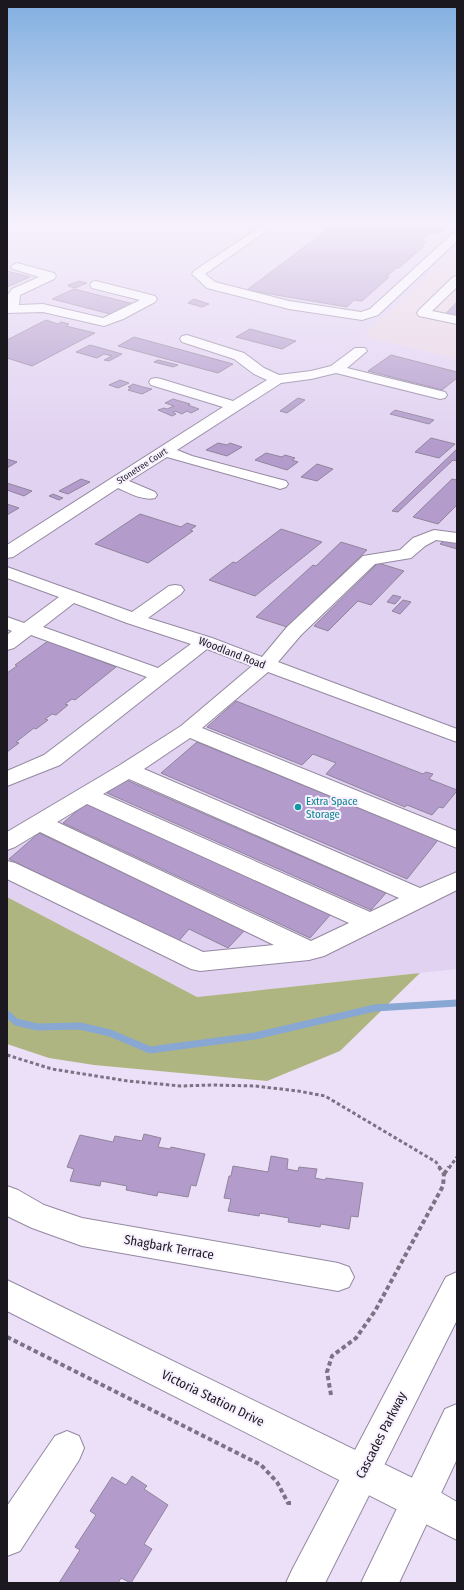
<svg xmlns="http://www.w3.org/2000/svg" width="464" height="1590" font-family="'Fira Sans Condensed',sans-serif">
<rect width="100%" height="100%" fill="#ece0f9"/>
<path fill="#ead5e3" d="M457 249V359L364 336Z"/>
<path fill="#e1d2f1" d="M7 223H457V249L364 336 457 359V969L197 997 7 897Z"/>
<path fill="#afb580" d="M7 897 197 997 420 973 340 1051 267 1081 94 1065 49 1058 7 1044Z"/>
<g fill="none" stroke-linecap="round" stroke-linejoin="round">
<path stroke="#88a8d3" stroke-width="7" d="M7 1014 16 1022 37 1027 80 1026 110 1033 150 1050 255 1036 375 1008 457 1003"/>
</g>
<path fill="#b39bcb" stroke="#90859b" d="M336 223H451L438 234 431 233 421 241 426 242 421 246H424L399 268H396L386 277H389L362 301 354 300 347 307 247 290Z
M7 271 30 277 7 287Z
M79 281 87 283 75 288 68 286 70 285H68Z
M74 289 134 304 114 315 52 299Z
M194 299 209 304 202 307 188 303Z
M457 302V317L444 315Z
M46 320 58 324 61 322 69 324 66 326 95 333 32 366 7 358V340Z
M250 329 296 341 282 349 236 337Z
M134 337 233 364 218 373 118 346Z
M90 345 122 354 109 361 104 360 112 356 104 354 97 358 76 352Z
M391 355 457 372V378L442 390 368 371Z
M158 360 178 365 173 367 154 362Z
M120 380 129 383 118 388 109 385Z
M133 384 143 387 152 389 142 394 128 390 131 388 128 387Z
M298 398 305 400 287 413 280 411Z
M173 399 190 404 188 405 199 409 191 413 187 411 182 414 175 411 173 412 176 414 172 416 158 410 164 408 167 409 174 406 165 403Z
M395 410 434 420 429 424 390 414Z
M431 438 455 444 439 458 415 452Z
M218 443 227 445 230 443 242 447 227 456 206 450Z
M457 449V461L453 460 398 512 392 511Z
M266 453 282 457 285 455 295 458 292 460 298 462 287 470 255 460Z
M7 459 17 462 7 468Z
M317 464 333 469 317 481 301 477Z
M81 479 90 482 68 494 59 491Z
M452 479 457 480V505L438 524 413 517Z
M7 483 32 491 24 496 7 490Z
M53 494 63 498 59 500 49 496Z
M7 504 19 508 7 515Z
M140 514 181 527 187 523 196 526 190 530 193 531 148 563 95 544Z
M281 529 322 542 255 596 209 580 233 562 236 563Z
M446 538 457 541V549L440 544Z
M341 542 367 550 287 627 256 617 313 565 316 566Z
M378 563 404 571 371 605 358 601 328 631 314 626Z
M393 595 401 597 395 604 387 602Z
M403 600 411 602 400 614 392 611Z
M48 641 116 667 75 700 72 699 65 704 68 705 56 715 52 714 45 719 48 720 36 729 34 728 16 742 19 743 7 752V673L17 666 15 665Z
M236 701 423 774 426 772 433 774 429 779 457 790V791L443 808 439 807 432 815 407 805 405 807 326 774 336 763 313 754 302 765 207 727Z
M197 742 438 840 407 879 161 773Z
M124 779 386 893 371 910 107 793Z
M86 803 331 914 310 938 63 823Z
M39 833 245 930 228 948 189 929 178 942 9 859Z
M144 1134 161 1138 158 1147 170 1149 171 1147 205 1154 196 1186 191 1185 188 1197 158 1192 157 1196 126 1190 127 1186 101 1181 100 1186 70 1181 74 1169 67 1167 80 1135 113 1142 115 1136 142 1141Z
M271 1156 288 1159 287 1169 298 1171 299 1167 317 1169 315 1178 325 1180 326 1178 363 1183 358 1217 351 1216 349 1229 321 1224 320 1227 288 1222 289 1218 260 1213 259 1216 228 1211 231 1199 224 1198 229 1176H231L233 1166 268 1172Z
M132 1476 147 1486 144 1489 168 1505 144 1544 152 1549 131 1583 121 1578 118 1583H59L80 1550 75 1547 96 1515 90 1511 112 1477 126 1485Z"/>
<g fill="none" stroke-linecap="round" stroke-linejoin="round">
<defs>
<path id="minor" d="M266 223H278L205 274 215 282 289 301 361 312 370 309 453 233 457 232V241L378 315 362 320 289 309 207 288 192 274 194 271Z
M17 263 54 273 56 276 54 279 20 295 19 305 43 304 103 318 140 300 92 288 90 285 92 282 96 281 155 296 157 299 155 302 123 319 104 326 43 312 7 313V296L12 289 39 277 13 269 11 267 13 265Z
M457 276V287L432 311 457 316V324L419 316 417 313 419 310 453 277Z
M187 335 244 353 264 368 279 375 311 371 331 366 355 348H365L367 351 347 368 445 392 447 395 445 398 440 399 336 373 311 379 281 383 177 450 192 456 286 481 288 484 286 487 280 489 274 487 167 457 129 481 155 492 157 495 155 498C143 501 129 493 118 488L13 557 7 558V545L223 407 151 385 149 382 151 379 156 378 161 379 233 401 267 380 254 374 234 359 182 342 180 339 182 336Z
M434 530 457 533V543L436 540 425 546 411 558 375 564 301 635 278 662 457 729V742L268 672 202 728 457 831V848L190 738 144 769 420 888 457 872V890L324 956 309 960 200 971 191 969 7 879V861L15 863 203 952 274 945 40 832 15 847 7 850V832L120 765 181 726 252 666 207 649 60 765 7 786V771L44 755 147 677 31 635 14 648 7 650V635L12 631 7 629V617L24 623 59 597 7 578V567L132 612 169 586 175 585 181 586 184 590 181 594 148 618 212 638 262 657 287 627 363 556 400 550 413 538ZM74 603 127 623 191 644 158 668 43 627ZM129 779 399 898 370 912 103 794ZM87 804 349 923 311 941 57 822Z
M7 1186 18 1190 44 1205 82 1218 338 1263 349 1267 354 1277 349 1287 338 1291 82 1246 32 1228 7 1216Z
M7 1280 433 1488 457 1502V1540L7 1311Z
M67 1431 79 1436 84 1448 79 1460 20 1551 7 1556V1506L55 1436Z"/>
<path id="major" d="M457 1272V1320L325 1583H286L292 1570 446 1277Z
M457 1404V1459L399 1583H361L445 1409Z"/>
</defs>
<use href="#minor" stroke="#9489a0" stroke-width="2"/>
<use href="#major" stroke="#9489a0" stroke-width="2"/>
<path stroke="#7a7383" stroke-width="3" stroke-dasharray="3.5 2.5" stroke-linecap="butt" d="M7 1055 52 1069 128 1081 181 1086 213 1085 255 1086 298 1091 325 1096 436 1162 440 1168
M449 1168 457 1157"/>
<path stroke="#7a7383" stroke-width="4" stroke-dasharray="4.5 3" stroke-linecap="butt" d="M444 1174 449 1167
M7 1337 261 1465 277 1482 288 1503H294
M331 1395 327 1372 332 1356 356 1338 375 1311 443 1186 444 1174 439 1167"/>
<use href="#minor" fill="#fff" fill-rule="evenodd"/>
<use href="#major" fill="#fff" fill-rule="evenodd"/>
</g>
<linearGradient id="sky" x2="0" y2="1"><stop stop-color="#81afe0"/><stop offset="0.5" stop-color="#f6f1fc"/><stop offset="1" stop-color="#f6f1fc" stop-opacity="0"/></linearGradient>
<rect width="464" height="445" fill="url(#sky)"/>
<circle fill="#0f9aa8" stroke="#f7f0ff" stroke-width="1.5" cx="298" cy="807" r="4"/>
<g text-anchor="middle" dominant-baseline="central" stroke-width="4" stroke-linejoin="round" paint-order="stroke">
<g font-size="9" fill="#1c1820" stroke="#f7f0ff">
<text transform="translate(142 466) rotate(-33)">Stonetree Court</text>
</g>
<g font-size="11" fill="#1c1820" stroke="#f7f0ff">
<text transform="translate(232 653) rotate(21)">Woodland Road</text>
</g>
<g font-size="11" fill="#0d838f" stroke="#f7f0ff" text-anchor="start">
<text x="306" y="801">Extra Space<tspan x="306" dy="13">Storage</tspan></text>
</g>
<g font-size="13" fill="#1c1820" stroke="#f7f0ff">
<text transform="translate(169 1247) rotate(10)">Shagbark Terrace</text>
<text transform="translate(213 1398) rotate(26)">Victoria Station Drive</text>
<text transform="translate(381 1435) rotate(-63)">Cascades Parkway</text>
</g>
</g>
<rect width="464" height="1590" fill="none" stroke="#1c1820" stroke-width="16"/>
</svg>
